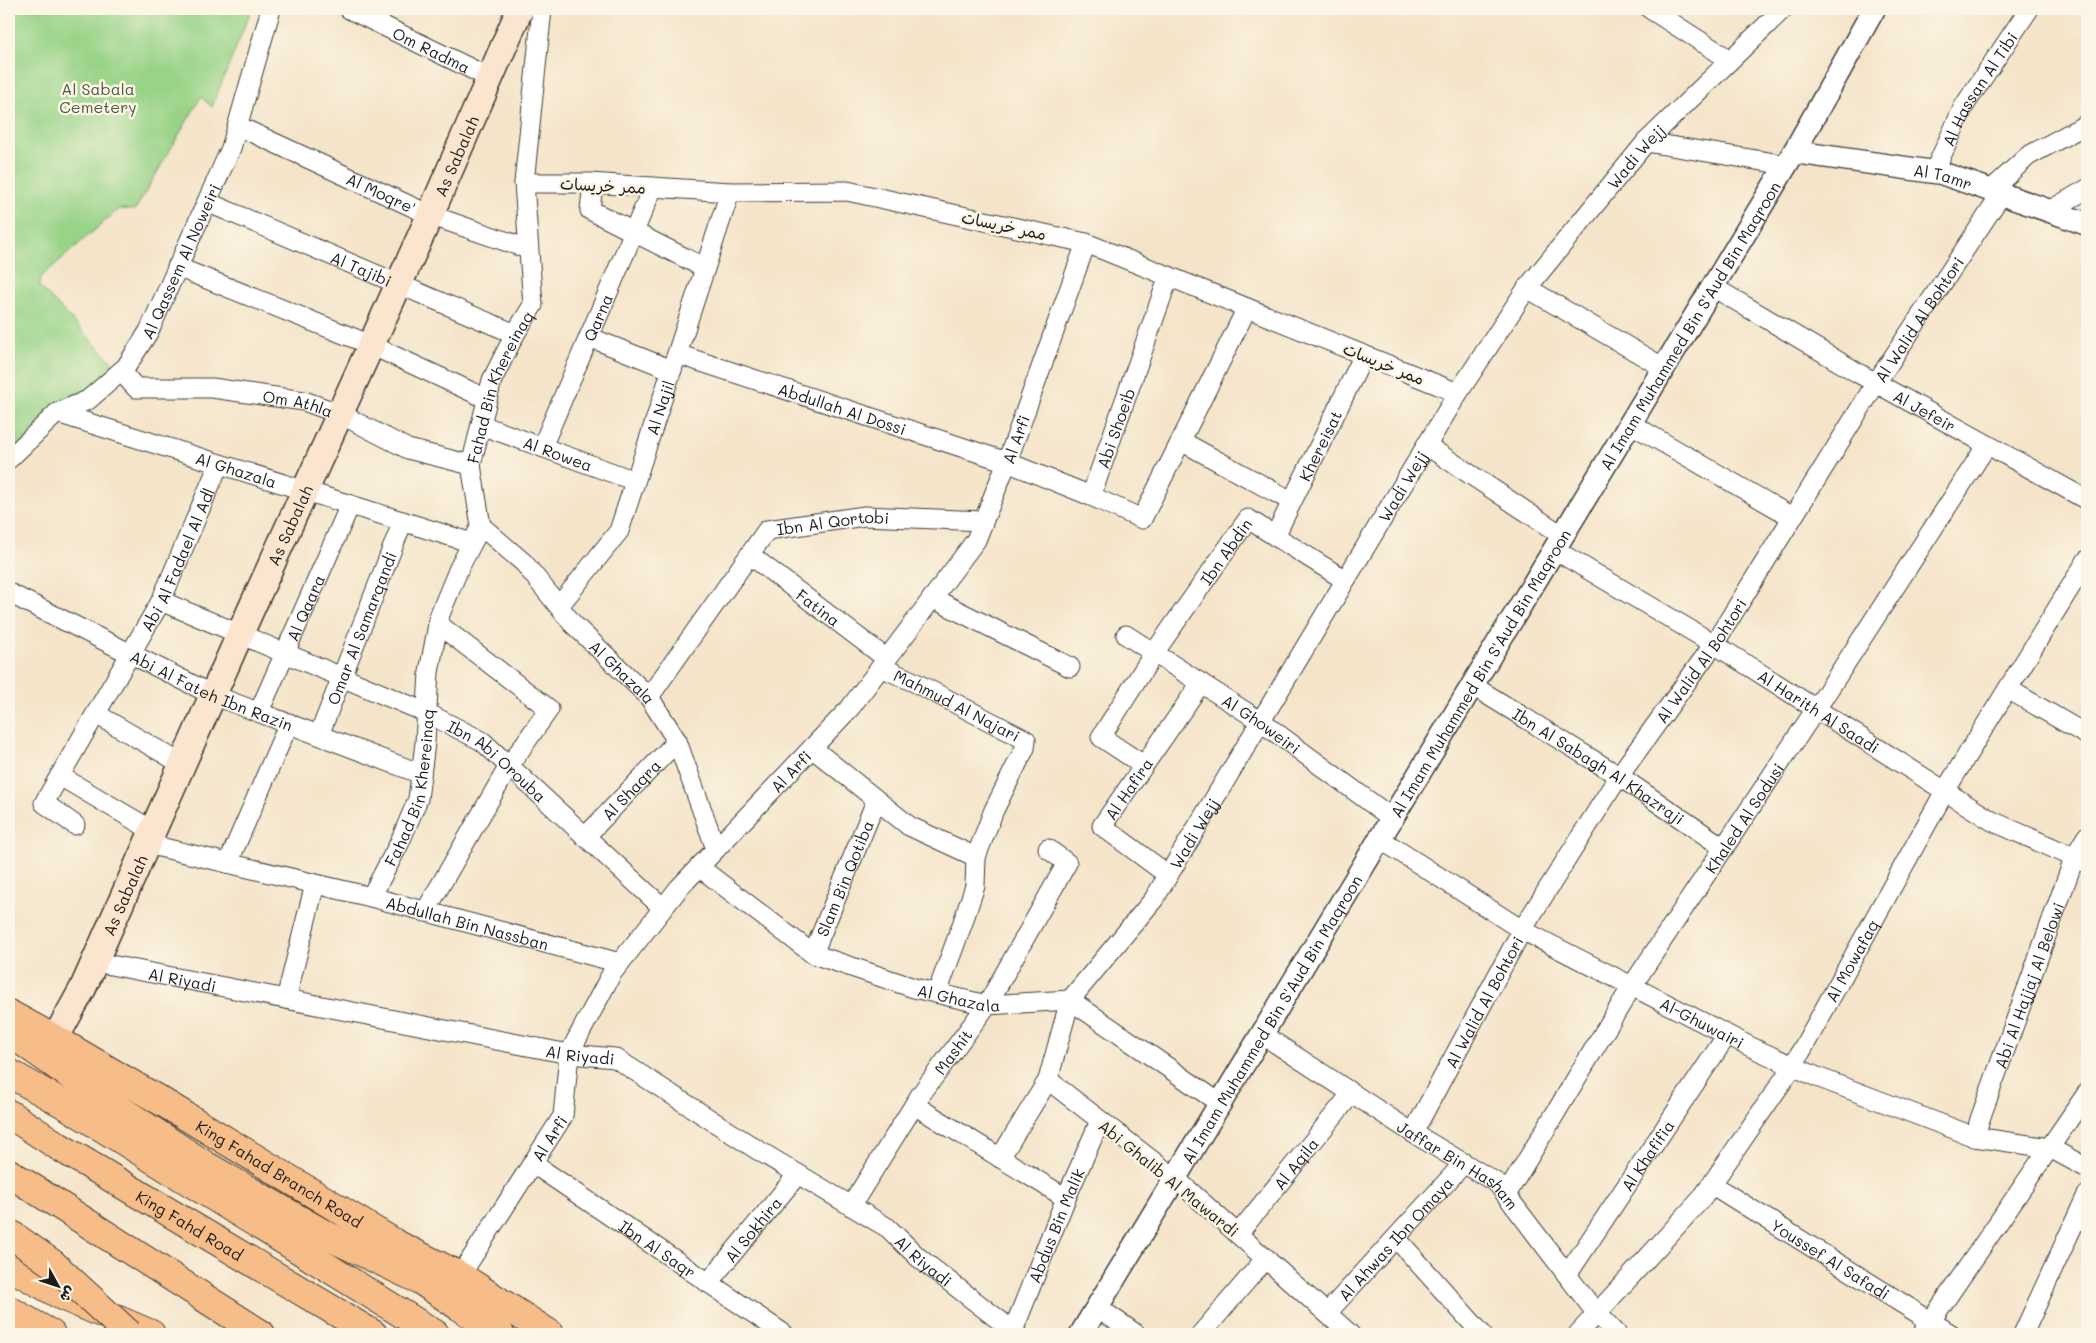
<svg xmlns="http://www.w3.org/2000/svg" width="2096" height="1343" font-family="Mali,'Playpen Sans Arabic',sans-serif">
<rect width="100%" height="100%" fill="#fcf5e5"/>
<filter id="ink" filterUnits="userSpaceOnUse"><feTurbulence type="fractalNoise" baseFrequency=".02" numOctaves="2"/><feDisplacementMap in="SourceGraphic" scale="10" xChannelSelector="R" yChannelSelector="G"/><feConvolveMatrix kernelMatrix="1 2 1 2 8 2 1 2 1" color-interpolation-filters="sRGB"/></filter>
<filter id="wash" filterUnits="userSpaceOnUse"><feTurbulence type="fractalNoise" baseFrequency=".0096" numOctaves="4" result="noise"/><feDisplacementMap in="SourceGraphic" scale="20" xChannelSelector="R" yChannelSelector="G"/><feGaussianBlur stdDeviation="1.12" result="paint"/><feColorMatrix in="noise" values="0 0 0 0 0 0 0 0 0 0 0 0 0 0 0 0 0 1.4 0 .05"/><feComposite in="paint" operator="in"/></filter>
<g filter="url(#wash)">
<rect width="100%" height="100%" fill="#f4e4c9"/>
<path fill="#98d387" stroke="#5a7852" d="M9 9H246L250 13 212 107 201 97 135 210 119 209 42 276 39 286 121 371 9 459Z"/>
</g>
<g filter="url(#ink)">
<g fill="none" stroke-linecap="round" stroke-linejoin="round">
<defs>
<g id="minor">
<path id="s1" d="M349 9 490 78"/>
<path d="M1650 9 1730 60"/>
<path id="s2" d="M238 126 430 215 528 249"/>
<path d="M1646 142 1786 165"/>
<path id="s3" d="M1934 172 1964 106 2029 9"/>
<path d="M524 183H589L730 192 847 191 1086 243 1458 393"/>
<path d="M593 183 590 210 705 268"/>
<path d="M1990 191 2028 156 2087 124"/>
<path id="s4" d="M207 202 515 334"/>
<path d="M2049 211 2087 189"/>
<path d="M177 267 371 345 487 399"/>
<path id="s5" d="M1713 287 1858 373 2087 500"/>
<path d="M1527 288 1664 368"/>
<path d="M589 337 672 370"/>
<path id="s6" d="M677 354 1007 462 1091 496 1169 276"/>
<path id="s7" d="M121 371 136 388H212L304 401 340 414 408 449 471 465"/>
<path id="s8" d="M57 413 472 543"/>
<path d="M1631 424 1792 517"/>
<path id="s9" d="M481 425 635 481"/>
<path d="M1181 441 1291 501"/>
<path d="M1426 445 1563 536"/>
<path id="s10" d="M542 447 653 187"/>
<path id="s11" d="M9 459 57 413 88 400 126 367 149 331 231 148 271 9"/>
<path d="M1091 496 1142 519 1247 308"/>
<path id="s12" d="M481 526 524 563 572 623 649 697 677 741 716 849"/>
<path id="s13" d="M1275 536 1364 355"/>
<path id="s14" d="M1555 550 1714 644 1992 821 2087 863"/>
<path id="s15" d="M750 555 887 659"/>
<path id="s16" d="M9 593 213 695 421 774"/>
<path d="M932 598 1070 667"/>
<path id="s17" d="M161 601 427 713 482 741 663 908"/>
<path id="s18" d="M559 606 619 531 730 192"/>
<path id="s19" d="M1126 635 1260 721 1393 819"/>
<path id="s20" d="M881 667 914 682 1026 740 1025 748 994 810 976 857 975 886 962 925 937 993"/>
<path id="s21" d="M1473 686 1619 776 1724 848"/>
<path d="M2008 689 2087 735"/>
<path id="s22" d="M649 697 767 530 865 516 983 521"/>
<path id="s23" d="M259 712 350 505"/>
<path d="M96 714 182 764"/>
<path id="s24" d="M319 735 403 521"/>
<path d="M812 748 909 826 976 857"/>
<path id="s25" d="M1143 765 1101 737 1154 653 1248 519 1345 580"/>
<path d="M60 776 153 831"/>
<path id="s26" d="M75 825 44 803 161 601 219 464"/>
<path id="s27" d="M585 837 677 741"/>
<path id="s28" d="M1380 839 1522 930 1753 1048 1817 1077 1975 1137 2050 1148 2087 1168"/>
<path id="s29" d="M147 844 371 897 620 963"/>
<path d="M228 863 289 723"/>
<path id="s30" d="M699 867 813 954 914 988 987 1005 1070 1000 1221 1104"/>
<path id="s31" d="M1168 875 1102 826 1201 683"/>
<path id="s32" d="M371 897 399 844 418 799 425 743 429 672 440 614 459 568 481 526 471 465 492 380 515 334 533 305 524 183 542 9"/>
<path d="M425 912 509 766 549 709 438 624"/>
<path id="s33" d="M813 954 876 801"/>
<path id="s34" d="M95 962 569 1054 615 1058 756 1149 888 1228 919 1258 1017 1334"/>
<path d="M286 999 315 884"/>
<path id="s35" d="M1263 1035 1413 1133 1497 1183 1593 1309 1617 1334"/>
<path d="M914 1105 1066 1198"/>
<path id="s36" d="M1413 1133 1522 930 1619 776 1714 644 1876 383 2001 195"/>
<path id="s37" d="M1975 1137 1980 1119 2075 856 2087 836"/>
<path d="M1000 1158 1048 1080"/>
<path id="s38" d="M532 1163 784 1334"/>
<path id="s39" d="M1711 1184 1951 1334"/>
<path id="s40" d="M1506 1195 1632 986 1816 709 1987 445"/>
<path id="s41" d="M851 1206 921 1094 987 1005 1067 863 1048 849"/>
<path id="s42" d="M1238 1234 1352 1093"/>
<path d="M1396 1238 1482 1334"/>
<path id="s43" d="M1567 1275 1727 1035"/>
<path id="s44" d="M460 1276 563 1116 569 1054 612 973 679 888 850 708 976 540 1007 462 1086 243"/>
<path id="s45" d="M708 1283 798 1174"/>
<path d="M1097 1307 1136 1334"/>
<path id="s46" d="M1327 1313 1464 1163"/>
<path id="s47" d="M1013 1331 1066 1198 1100 1121"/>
<path d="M1201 1334 1266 1258"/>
<path id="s48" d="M1350 1334 1176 1179 1048 1080 1070 1000 1154 899 1458 393 1527 288 1646 142 1783 9"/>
<path id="s49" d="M1578 1334 1702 1198 1793 1066 1945 791 2087 560"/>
<path d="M1922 1334 2087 1093"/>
<path d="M2023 1334 2087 1195"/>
</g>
<g id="tertiary">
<path id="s50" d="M1794 152 1941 173 2087 224"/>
<path id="s51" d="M1081 1334 1794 152 1874 9"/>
</g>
<g id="secondary">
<path id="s52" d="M55 1039 83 988 248 616 427 222 520 9"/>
</g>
<g id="primary">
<path id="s53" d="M9 1014 55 1039 169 1106 398 1245 460 1276 550 1334"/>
<path d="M9 1073 69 1107 435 1334"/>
<path d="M9 1266 62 1296 151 1334"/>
<path d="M9 1310 51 1334"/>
</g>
<g id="motorway">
<path d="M9 1032 101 1097 205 1165 326 1235 420 1280 500 1334"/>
<path id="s54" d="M9 1114 58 1146 373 1334"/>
<path d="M9 1173 261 1334"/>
</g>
</defs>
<use href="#minor" stroke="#3c3a36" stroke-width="21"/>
<use href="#tertiary" stroke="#3c3a36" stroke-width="25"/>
<use href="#secondary" stroke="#3c3a36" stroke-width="29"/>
<use href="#primary" stroke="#3c3a36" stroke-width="30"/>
<use href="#motorway" stroke="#3c3a36" stroke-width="30"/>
<use href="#minor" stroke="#fff" stroke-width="19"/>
<use href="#tertiary" stroke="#fff" stroke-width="22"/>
<use href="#secondary" stroke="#fce5cf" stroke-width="26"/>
<use href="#primary" stroke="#f7bd88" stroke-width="28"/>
<use href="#motorway" stroke="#f7bd88" stroke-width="28"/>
<defs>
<path id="trunk-bridge" d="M9 1233 53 1264 129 1334"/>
</defs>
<use href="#trunk-bridge" stroke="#3c3a36" stroke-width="30" stroke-linecap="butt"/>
<use href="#trunk-bridge" stroke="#f7bd88" stroke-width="28"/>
</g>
</g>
<g text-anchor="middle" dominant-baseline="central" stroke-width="5" stroke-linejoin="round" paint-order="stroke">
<g font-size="16" fill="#1c1c1c" stroke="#fcf5e5">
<text stroke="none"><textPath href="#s1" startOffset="92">Om Radma</textPath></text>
<text stroke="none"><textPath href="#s3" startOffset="95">Al Hassan Al Tibi</textPath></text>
<text stroke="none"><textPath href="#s52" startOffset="970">As Sabalah</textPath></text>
<text stroke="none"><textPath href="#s48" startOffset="1496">Wadi Wejj</textPath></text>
<text stroke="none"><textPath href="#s50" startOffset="151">Al Tamr</textPath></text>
<text transform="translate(603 185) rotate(3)">ممر خريسات</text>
<text stroke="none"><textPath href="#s2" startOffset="158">Al Moqre'</textPath></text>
<text transform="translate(1004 225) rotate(12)">ممر خريسات</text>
<text stroke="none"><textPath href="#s11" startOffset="270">Al Qassem Al Noweiri</textPath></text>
<text stroke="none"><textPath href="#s4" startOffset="168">Al Tajibi</textPath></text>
<text stroke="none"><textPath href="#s10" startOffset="141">Qarna</textPath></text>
<text stroke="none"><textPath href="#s36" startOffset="959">Al Walid Al Bohtori</textPath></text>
<text stroke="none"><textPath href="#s51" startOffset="1178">Al Imam Muhammed Bin S'Aud Bin Maqroon</textPath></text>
<text transform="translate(1384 363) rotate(22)">ممر خريسات</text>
<text stroke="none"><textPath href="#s32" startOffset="538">Fahad Bin Khereinaq</textPath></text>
<text stroke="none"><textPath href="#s7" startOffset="186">Om Athla</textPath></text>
<text stroke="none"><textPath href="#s18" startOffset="226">Al Najil</textPath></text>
<text stroke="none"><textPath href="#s6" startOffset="174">Abdullah Al Dossi</textPath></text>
<text stroke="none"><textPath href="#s5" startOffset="245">Al Jefeir</textPath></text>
<text stroke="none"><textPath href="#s6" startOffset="510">Abi Shoeib</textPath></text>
<text stroke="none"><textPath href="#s44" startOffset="1019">Al Arfi</textPath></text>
<text stroke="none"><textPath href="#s13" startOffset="101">Khereisat</textPath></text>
<text stroke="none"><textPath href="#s9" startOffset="82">Al Rowea</textPath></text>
<text stroke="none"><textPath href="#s8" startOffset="188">Al Ghazala</textPath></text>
<text stroke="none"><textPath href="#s48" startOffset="1091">Wadi Wejj</textPath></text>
<text stroke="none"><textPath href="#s52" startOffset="565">As Sabalah</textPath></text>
<text stroke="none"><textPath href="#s22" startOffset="271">Ibn Al Qortobi</textPath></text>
<text stroke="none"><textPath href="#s25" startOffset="274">Ibn Abdin</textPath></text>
<text stroke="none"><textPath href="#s26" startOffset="316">Abi Al Fadael Al Adl</textPath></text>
<text stroke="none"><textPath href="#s15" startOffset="86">Fatina</textPath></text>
<text stroke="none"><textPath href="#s23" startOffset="114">Al Qaara</textPath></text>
<text stroke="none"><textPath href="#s24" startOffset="115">Omar Al Samarqandi</textPath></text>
<text stroke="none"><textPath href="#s36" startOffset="554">Al Walid Al Bohtori</textPath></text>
<text stroke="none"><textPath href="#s12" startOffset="204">Al Ghazala</textPath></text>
<text stroke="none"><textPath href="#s51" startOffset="772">Al Imam Muhammed Bin S'Aud Bin Maqroon</textPath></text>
<text stroke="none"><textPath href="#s16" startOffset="225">Abi Al Fateh Ibn Razin</textPath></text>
<text stroke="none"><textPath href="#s20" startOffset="85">Mahmud Al Najari</textPath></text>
<text stroke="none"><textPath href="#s14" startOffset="309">Al Harith Al Saadi</textPath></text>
<text stroke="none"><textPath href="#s19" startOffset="162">Al Ghoweiri</textPath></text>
<text stroke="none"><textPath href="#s17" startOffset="374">Ibn Abi Orouba</textPath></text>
<text stroke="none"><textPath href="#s21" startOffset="149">Ibn Al Sabagh Al Khazraji</textPath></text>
<text stroke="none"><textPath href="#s44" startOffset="614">Al Arfi</textPath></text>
<text stroke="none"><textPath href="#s32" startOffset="118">Fahad Bin Khereinaq</textPath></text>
<text stroke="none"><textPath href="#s31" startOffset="128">Al Hafira</textPath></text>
<text stroke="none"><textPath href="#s27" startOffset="66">Al Shaqra</textPath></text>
<text stroke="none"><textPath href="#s40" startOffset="446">Khaled Al Sodusi</textPath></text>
<text stroke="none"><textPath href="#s48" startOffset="686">Wadi Wejj</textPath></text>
<text stroke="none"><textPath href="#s33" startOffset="82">Slam Bin Qotiba</textPath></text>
<text stroke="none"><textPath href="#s52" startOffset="160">As Sabalah</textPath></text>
<text stroke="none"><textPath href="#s29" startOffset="330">Abdullah Bin Nassban</textPath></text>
<text stroke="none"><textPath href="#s49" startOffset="465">Al Mowafaq</textPath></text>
<text stroke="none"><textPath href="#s34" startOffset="89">Al Riyadi</textPath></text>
<text stroke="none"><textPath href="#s37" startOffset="161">Abi Al Hajjaj Al Belowi</textPath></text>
<text stroke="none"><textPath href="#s30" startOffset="296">Al Ghazala</textPath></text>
<text stroke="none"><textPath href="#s36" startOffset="149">Al Walid Al Bohtori</textPath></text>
<text stroke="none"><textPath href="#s51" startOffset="368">Al Imam Muhammed Bin S'Aud Bin Maqroon</textPath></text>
<text stroke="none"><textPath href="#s28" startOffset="371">Al-Ghuwairi</textPath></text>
<text stroke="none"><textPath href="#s41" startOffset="185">Mashit</textPath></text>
<text stroke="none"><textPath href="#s34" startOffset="494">Al Riyadi</textPath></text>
<text stroke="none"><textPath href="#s44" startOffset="164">Al Arfi</textPath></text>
<text stroke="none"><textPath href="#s43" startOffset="144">Al Khafifia</textPath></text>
<text stroke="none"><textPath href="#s42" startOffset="91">Al Aqila</textPath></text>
<text stroke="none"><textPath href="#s35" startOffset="235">Jaffar Bin Hasham</textPath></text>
<text stroke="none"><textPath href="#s53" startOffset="314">King Fahad Branch Road</textPath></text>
<text transform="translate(1169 1178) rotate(39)">Abi Ghalib Al Mawardi</text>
<text stroke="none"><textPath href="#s54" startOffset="212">King Fahd Road</textPath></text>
<text stroke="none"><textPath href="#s47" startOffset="114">Abdus Bin Malik</textPath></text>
<text stroke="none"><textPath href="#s45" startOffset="70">Al Sokhira</textPath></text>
<text stroke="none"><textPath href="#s46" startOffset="101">Al Ahwas Ibn Omaya</textPath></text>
<text stroke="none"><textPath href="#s38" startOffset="152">Ibn Al Saqr</textPath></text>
<text stroke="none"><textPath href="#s34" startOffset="899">Al Riyadi</textPath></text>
<text stroke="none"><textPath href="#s39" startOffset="141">Youssef Al Safadi</textPath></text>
</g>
<g font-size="16" fill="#475c41" stroke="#fcf5e5">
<text x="98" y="88">Al Sabala<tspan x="98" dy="18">Cemetery</tspan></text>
</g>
</g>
<rect width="2096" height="1343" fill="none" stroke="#fcf5e5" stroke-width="30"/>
<g transform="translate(58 1286) rotate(130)" stroke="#fcf5e5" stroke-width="4" paint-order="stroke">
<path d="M0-4L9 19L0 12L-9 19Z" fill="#1c1c1c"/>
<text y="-8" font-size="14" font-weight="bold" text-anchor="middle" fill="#1c1c1c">ش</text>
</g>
</svg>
